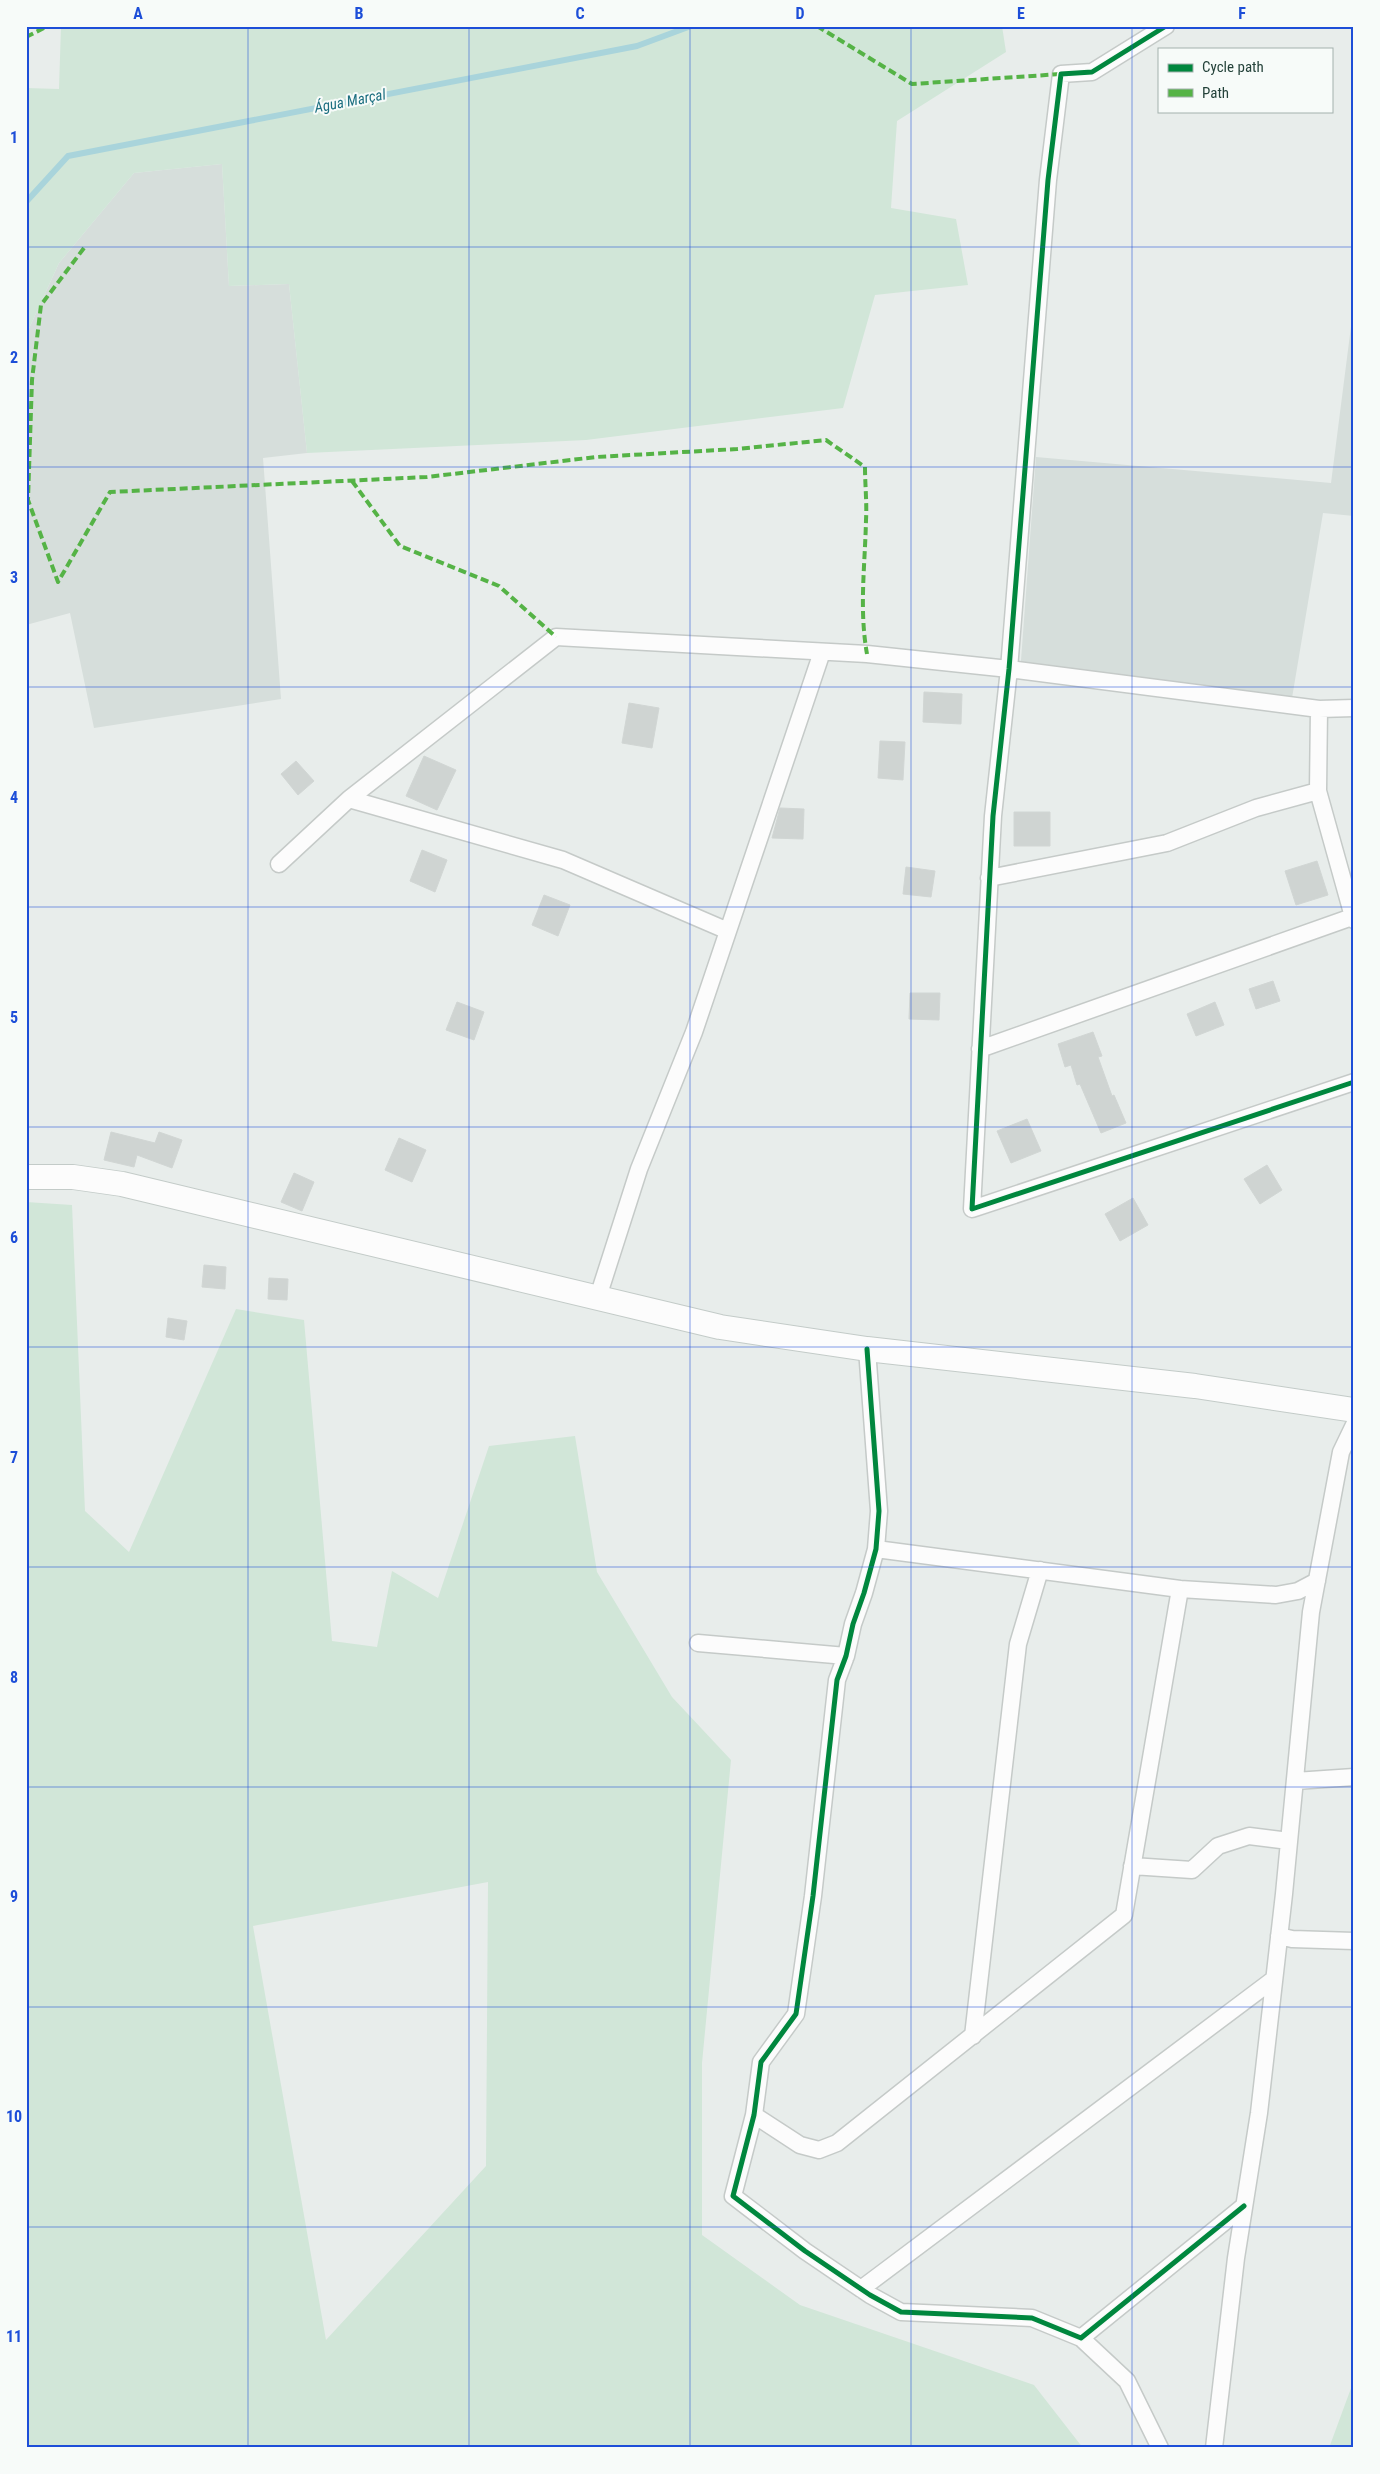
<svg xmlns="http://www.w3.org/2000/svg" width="1380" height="2474" font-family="'Roboto Condensed',sans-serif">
<rect width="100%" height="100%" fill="#e8edeb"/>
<path fill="#d6dedb" d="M222 164 229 286 289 284 307 453 263 458 281 699 94 728 70 613 26 625V335L59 263 134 173Z
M1354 303V516L1323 513 1292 698 1020 674 1036 457 1331 483Z"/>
<path fill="#d1e6d8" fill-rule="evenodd" d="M61 26H1002L1006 52 897 121 891 208 956 219 968 285 875 295 843 408 586 440 307 453 289 284 229 286 222 164 134 173 59 263 26 335V88L59 89Z
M26 1202 72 1205 85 1511 129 1552 236 1309 304 1320 332 1641 377 1647 392 1571 438 1598 489 1446 575 1436 597 1572 672 1697 731 1760 702 2063V2235L800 2305 1034 2385 1083 2448H26ZM488 1882 486 2166 326 2340 253 1926Z
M1354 2380V2448H1329Z"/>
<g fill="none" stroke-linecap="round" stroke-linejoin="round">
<path stroke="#a9d4db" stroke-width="6" d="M26 202 68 156 637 46 691 26"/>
</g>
<path fill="#cfd4d2" stroke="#d1d6d4" d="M924 692 962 694 961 724 923 722Z
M629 703 659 708 652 748 622 743Z
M880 741 905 742 903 780 878 778Z
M424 756 456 770 437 810 406 796Z
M296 761 314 781 298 795 281 774Z
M780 808 804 809 803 839 772 838Z
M1014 812H1050V846H1014Z
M422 850 447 860 435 892 410 881Z
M1317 861 1328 895 1296 905 1285 871Z
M906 867 935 871 931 897 903 894Z
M544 895 570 905 558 936 532 925Z
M1273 981 1280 1001 1256 1009 1249 989Z
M910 993H940L939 1020 909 1019Z
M457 1002 484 1012 474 1040 446 1030Z
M1215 1002 1224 1025 1196 1036 1187 1014Z
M1093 1032 1102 1056 1098 1057 1112 1096 1114 1095 1126 1123 1101 1133 1080 1084 1077 1085 1071 1065 1065 1067 1058 1044Z
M1027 1119 1041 1151 1011 1163 997 1131Z
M111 1132 155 1143 159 1132 182 1140 172 1168 137 1155 134 1167 104 1160Z
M399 1138 426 1150 412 1182 385 1170Z
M1267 1165 1282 1190 1260 1204 1244 1179Z
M294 1173 314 1182 302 1211 281 1202Z
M1133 1198 1148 1225 1120 1241 1105 1214Z
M204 1265 226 1267 225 1289 202 1287Z
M269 1278 288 1279 287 1300 268 1299Z
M168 1318 187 1321 184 1340 166 1337Z"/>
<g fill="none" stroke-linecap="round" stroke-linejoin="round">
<defs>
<path id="street" d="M1166 26 1092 72 1061 74 1048 180 1009 669 993 816 972 1209 1354 1082
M1319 709 1318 791 1354 920
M349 799 563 860 728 931
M279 864 349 799 556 637 867 654 1009 669 1319 709 1354 708
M989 878 1167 843 1256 808 1318 791
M980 1049 1352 917
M598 1297 639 1169 694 1032 822 652
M867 1349 879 1511 876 1549 864 1593 853 1624 846 1656 837 1680 813 1896 796 2014 761 2062 754 2115 733 2196 805 2251 870 2295 901 2312 1032 2318 1081 2338 1244 2206
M876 1549 1180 1589 1276 1595 1298 1591 1317 1581
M698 1643 846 1656
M1295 1781 1354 1777
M1132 1866 1192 1870 1218 1846 1249 1836 1289 1841
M1279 1936 1292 1939 1354 1941
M973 2036 1018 1644 1040 1570
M754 2115 800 2145 819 2150 837 2143 1124 1915 1180 1589
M861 2289 1274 1979
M1081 2338 1127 2381 1160 2448
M1214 2448 1236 2258 1259 2113 1284 1894 1311 1612 1341 1452 1354 1425"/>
<path id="secondary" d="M26 1177H73L122 1184 720 1327 867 1349 1195 1386 1354 1410"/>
</defs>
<use href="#street" stroke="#c5cac8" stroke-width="19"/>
<use href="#secondary" stroke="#c3cbc8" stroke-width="26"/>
<use href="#street" stroke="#fcfcfc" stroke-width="16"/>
<use href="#secondary" stroke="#fcfcfc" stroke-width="24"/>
<path stroke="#55b346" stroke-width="4" stroke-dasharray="8 4" stroke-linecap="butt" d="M817 26 912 84 1061 74
M26 37 48 26
M84 248 41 305 32 380 28 500 58 582 110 492 427 477 596 457 737 449 826 440 865 467C865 485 867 503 866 520 865 566 859 609 867 654
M352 481 400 546 499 586 556 637"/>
<defs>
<path id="cycleway" d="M1166 26 1092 72 1061 74 1048 180 1009 669 993 816 972 1209 1354 1082
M867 1349 879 1511 876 1549 864 1593 853 1624 846 1656 837 1680 813 1896 796 2014 761 2062 754 2115 733 2196 805 2251 870 2295 901 2312 1032 2318 1081 2338 1244 2206"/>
</defs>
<use href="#cycleway" stroke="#f7fbf9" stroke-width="8"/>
<use href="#cycleway" stroke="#00873e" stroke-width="5"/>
</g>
<path fill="none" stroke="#1d4ed8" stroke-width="1" stroke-opacity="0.55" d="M248 26V2448M469 26V2448M690 26V2448M911 26V2448M1132 26V2448M26 247H1354M26 467H1354M26 687H1354M26 907H1354M26 1127H1354M26 1347H1354M26 1567H1354M26 1787H1354M26 2007H1354M26 2227H1354"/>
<g text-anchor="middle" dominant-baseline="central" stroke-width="4" stroke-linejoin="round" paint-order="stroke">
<g font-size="15" font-style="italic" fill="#1c6f80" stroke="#f7fbf9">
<text transform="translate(350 101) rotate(-11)">Água Marçal</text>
</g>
</g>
<rect width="1380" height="2474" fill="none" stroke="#f7fbf9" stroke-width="55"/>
<rect x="1158" y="48" width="175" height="65" fill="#f7fbf9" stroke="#a3b1ad"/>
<rect x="1168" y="64" width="25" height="8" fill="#00873e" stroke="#a3b1ad"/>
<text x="1202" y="72" font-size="15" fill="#24423a">Cycle path</text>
<rect x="1168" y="89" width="25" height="8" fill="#55b346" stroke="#a3b1ad"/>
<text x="1202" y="98" font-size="15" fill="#24423a">Path</text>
<rect x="28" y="28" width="1324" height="2418" fill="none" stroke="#1d4ed8" stroke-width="2"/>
<g font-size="16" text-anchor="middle" font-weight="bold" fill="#1d4ed8">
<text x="138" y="19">A</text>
<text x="359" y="19">B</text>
<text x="580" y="19">C</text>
<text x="800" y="19">D</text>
<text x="1021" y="19">E</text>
<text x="1242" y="19">F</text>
<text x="14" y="143">1</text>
<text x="14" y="363">2</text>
<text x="14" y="583">3</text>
<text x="14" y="803">4</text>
<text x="14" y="1023">5</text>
<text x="14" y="1243">6</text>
<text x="14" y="1463">7</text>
<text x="14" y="1683">8</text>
<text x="14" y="1902">9</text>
<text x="14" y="2122">10</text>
<text x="14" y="2342">11</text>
</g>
</svg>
